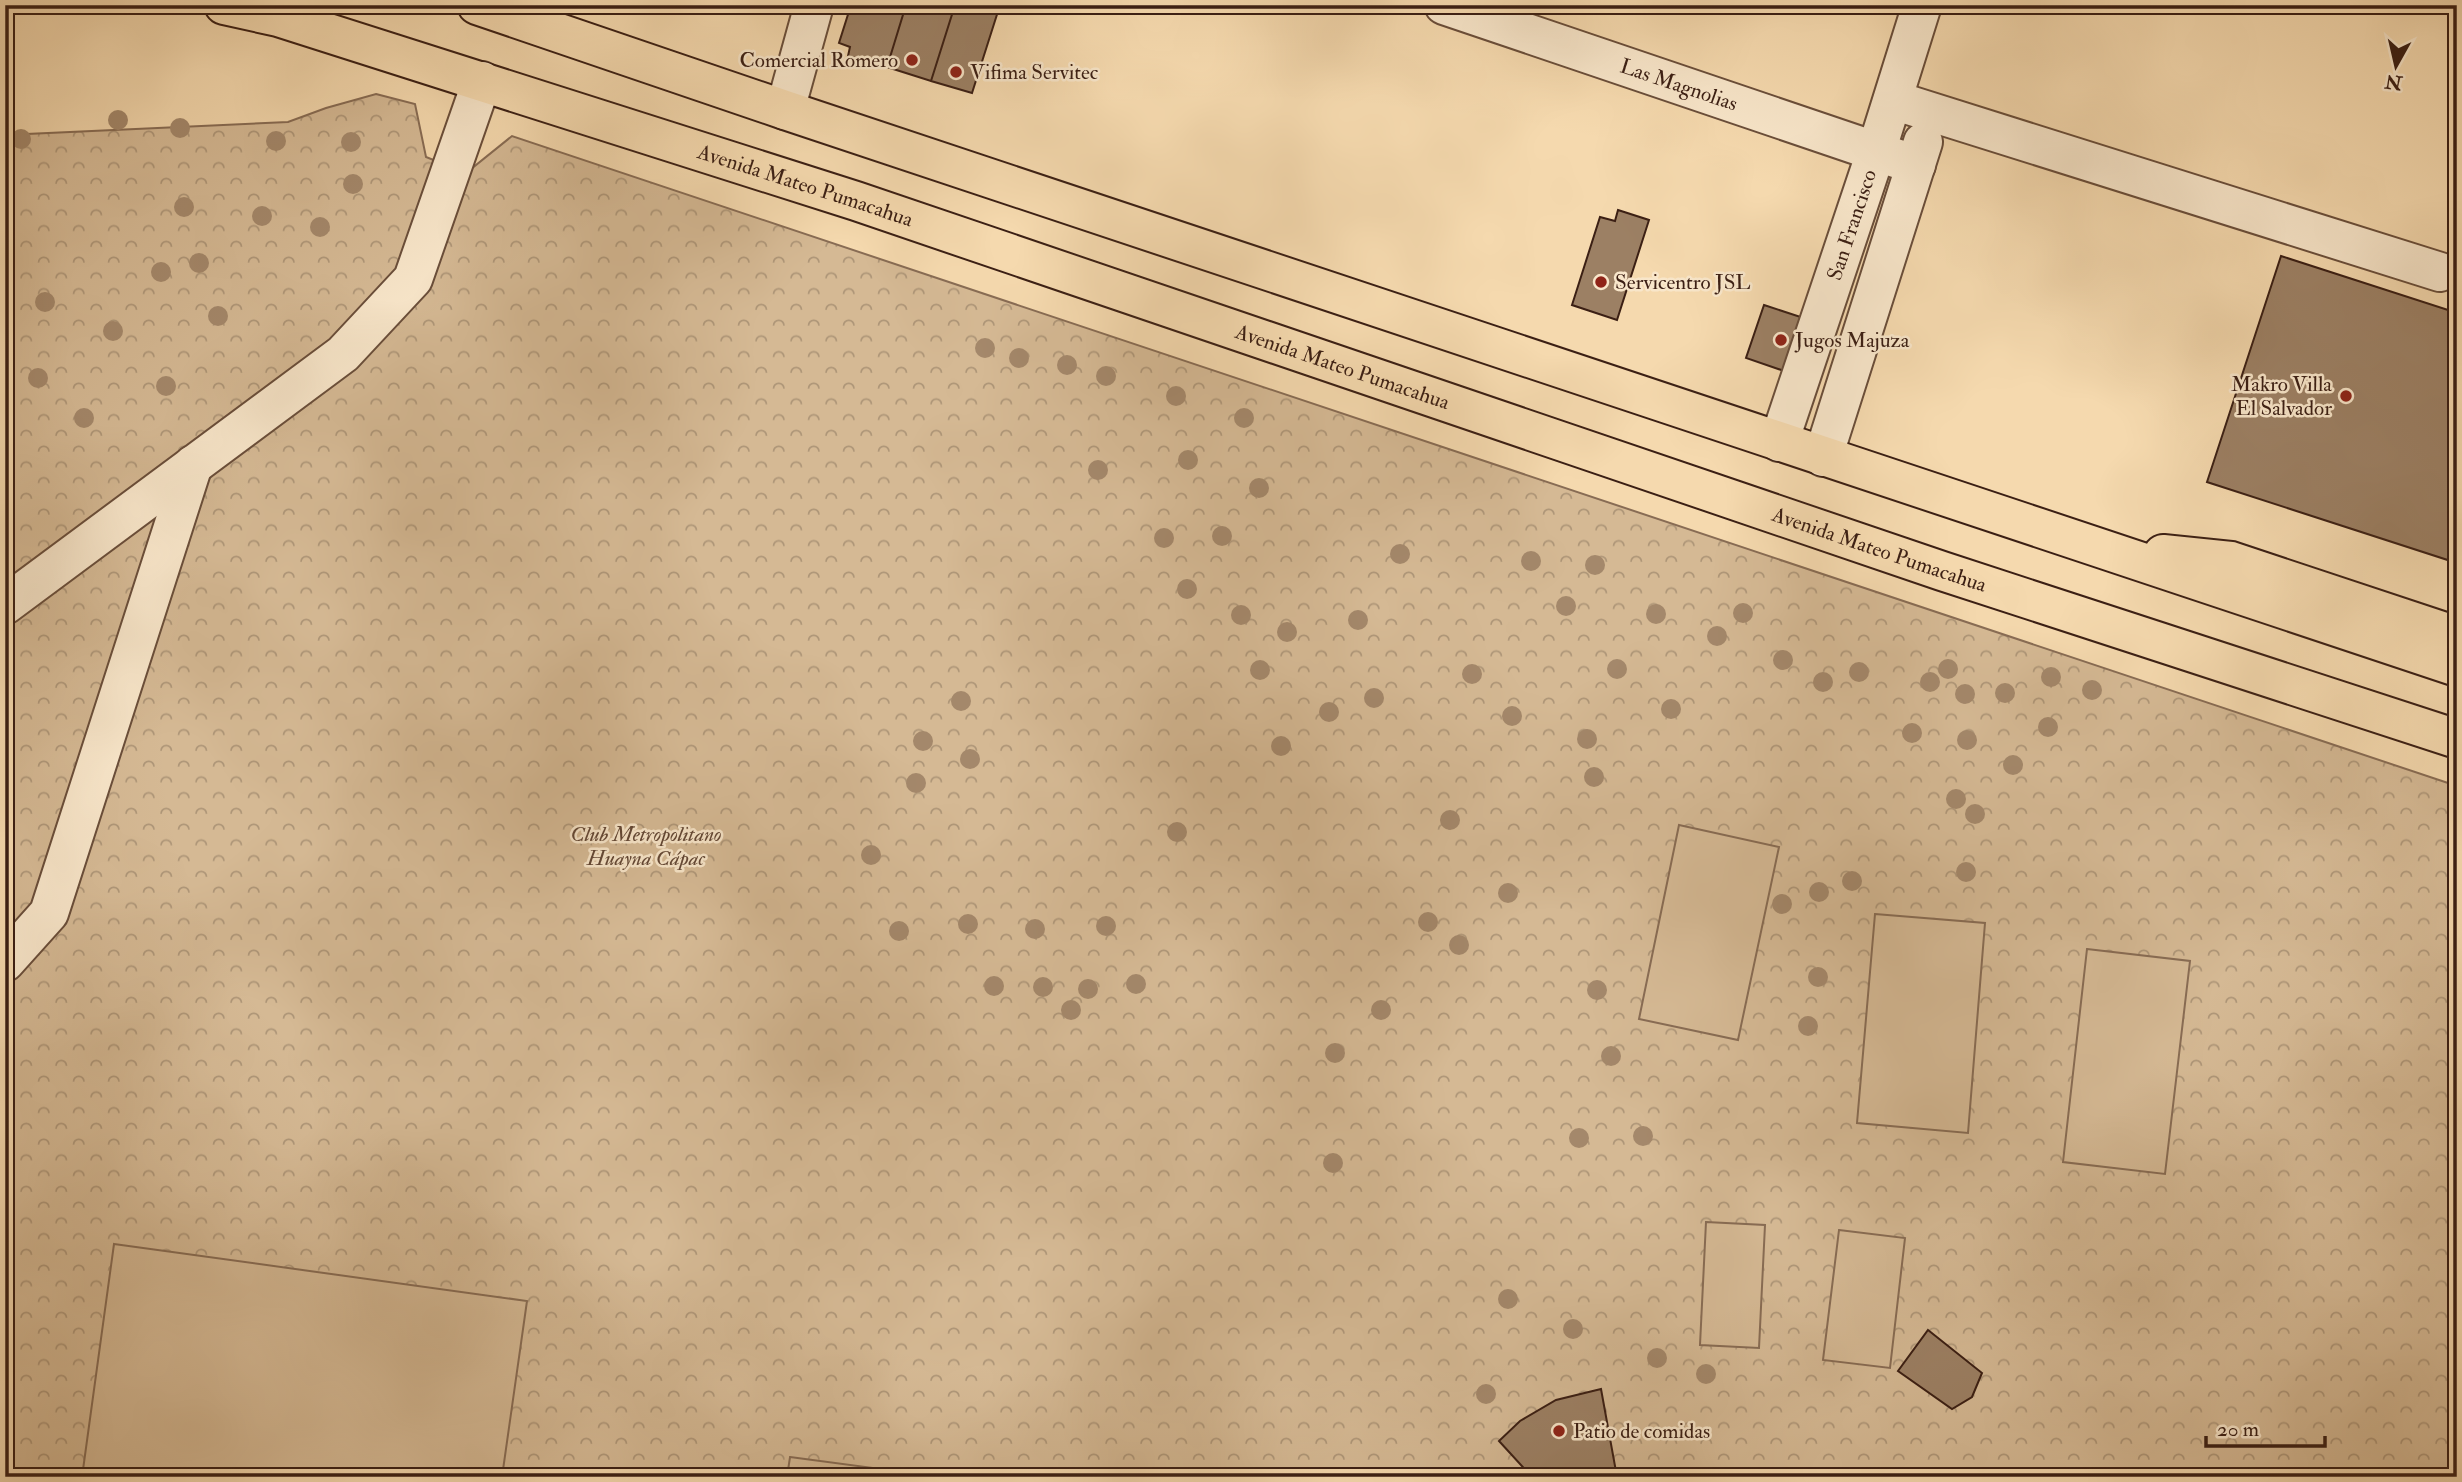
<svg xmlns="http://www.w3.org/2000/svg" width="2462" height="1482" font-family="'IM FELL Double Pica',serif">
<defs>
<pattern id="forest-crowns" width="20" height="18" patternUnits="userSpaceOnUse" patternTransform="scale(1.75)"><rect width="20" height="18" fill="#d5b994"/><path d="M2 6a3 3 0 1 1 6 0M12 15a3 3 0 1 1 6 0" fill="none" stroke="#ae9678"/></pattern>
</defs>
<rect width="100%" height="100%" fill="#f5d9ae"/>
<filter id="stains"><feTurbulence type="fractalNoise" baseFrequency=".00286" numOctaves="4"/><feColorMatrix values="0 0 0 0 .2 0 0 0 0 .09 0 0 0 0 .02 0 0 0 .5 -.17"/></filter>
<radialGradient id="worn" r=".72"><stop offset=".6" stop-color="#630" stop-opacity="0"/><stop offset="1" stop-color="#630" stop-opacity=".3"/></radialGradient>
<path fill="url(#forest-crowns)" stroke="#886c54" stroke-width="2" d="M376 94 415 104 426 157 466 173 512 136 2457 786V1477H5V135L288 122 326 108Z"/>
<path fill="#d5b994" stroke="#886c54" stroke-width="2" d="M1679 825 1779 847 1738 1040 1639 1019Z
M1875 914 1985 923 1968 1133 1857 1123Z
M2087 949 2190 961 2165 1174 2063 1162Z
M1706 1222 1765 1225 1759 1348 1700 1345Z
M1839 1230 1905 1238 1890 1368 1823 1360Z
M114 1244 527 1301 502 1477H82Z
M790 1457 896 1471 895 1477H787Z"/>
<path fill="#9c8064" stroke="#3b1f14" stroke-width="2" d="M851 5H906L887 67 848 56 850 47 839 43Z
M906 5H955L931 81 887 67Z
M955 5H1000L972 93 931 81Z
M1618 210 1649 220 1617 320 1572 305 1600 217 1615 221Z
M2281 256 2448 310 2457 284V563L2207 482Z
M1764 305 1816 322 1790 373 1746 358Z
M1928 1330 1982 1373 1972 1397 1952 1409 1898 1371Z
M1601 1389 1617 1477H1532L1499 1441 1520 1421 1556 1400Z"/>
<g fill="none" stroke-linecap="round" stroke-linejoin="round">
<defs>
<g id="minor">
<path id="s1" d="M1444 5 1916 165"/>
<path d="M1893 100 2440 272"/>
<path d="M785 110 814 5"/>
<path id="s2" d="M1779 442 1876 152 1922 5"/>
<path d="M1823 457 1923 142"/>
<path d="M5 605 343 354 413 279 482 81"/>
<path d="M5 962 49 913 193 465"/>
</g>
<g id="major">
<path id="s3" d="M224 5 278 17 856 201 1942 571 2457 739"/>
<path d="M477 5 785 110 2457 667"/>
<path d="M2163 554 2231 561 2457 636"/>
</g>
</defs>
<use href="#minor" stroke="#6a4e3a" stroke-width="42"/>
<use href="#major" stroke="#3b1f14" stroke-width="42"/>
<use href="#minor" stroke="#f8e6ca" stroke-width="38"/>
<use href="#major" stroke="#f5d9ae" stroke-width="38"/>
</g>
<g fill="#a4886b">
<circle cx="118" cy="120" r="10"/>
<circle cx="180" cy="128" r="10"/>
<circle cx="21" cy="139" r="10"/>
<circle cx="276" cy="141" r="10"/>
<circle cx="351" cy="142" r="10"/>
<circle cx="353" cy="184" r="10"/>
<circle cx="184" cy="207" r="10"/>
<circle cx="262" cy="216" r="10"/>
<circle cx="320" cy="227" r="10"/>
<circle cx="199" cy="263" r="10"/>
<circle cx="161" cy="272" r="10"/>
<circle cx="45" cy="302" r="10"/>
<circle cx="218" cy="316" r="10"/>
<circle cx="113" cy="331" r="10"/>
<circle cx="985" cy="348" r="10"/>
<circle cx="1019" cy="358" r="10"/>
<circle cx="1067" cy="365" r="10"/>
<circle cx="1106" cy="376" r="10"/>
<circle cx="38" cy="378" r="10"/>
<circle cx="166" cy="386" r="10"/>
<circle cx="1176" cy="396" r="10"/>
<circle cx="84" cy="418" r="10"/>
<circle cx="1244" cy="418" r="10"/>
<circle cx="1188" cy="460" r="10"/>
<circle cx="1098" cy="470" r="10"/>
<circle cx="1259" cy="488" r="10"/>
<circle cx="1222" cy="536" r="10"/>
<circle cx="1164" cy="538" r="10"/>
<circle cx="1400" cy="554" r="10"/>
<circle cx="1531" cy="561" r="10"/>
<circle cx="1595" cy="565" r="10"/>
<circle cx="1187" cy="589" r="10"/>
<circle cx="1566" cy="606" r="10"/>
<circle cx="1743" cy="613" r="10"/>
<circle cx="1656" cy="614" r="10"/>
<circle cx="1241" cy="615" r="10"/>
<circle cx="1358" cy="620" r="10"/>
<circle cx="1287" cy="632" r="10"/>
<circle cx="1717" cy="636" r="10"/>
<circle cx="1783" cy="660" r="10"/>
<circle cx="1617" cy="669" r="10"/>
<circle cx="1948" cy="669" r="10"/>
<circle cx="1260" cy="670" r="10"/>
<circle cx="1859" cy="672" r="10"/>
<circle cx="1472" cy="674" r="10"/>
<circle cx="2051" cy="677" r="10"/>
<circle cx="1823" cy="682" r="10"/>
<circle cx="1930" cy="682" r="10"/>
<circle cx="2092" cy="690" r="10"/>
<circle cx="2005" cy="693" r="10"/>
<circle cx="1965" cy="694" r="10"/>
<circle cx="1374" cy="698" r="10"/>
<circle cx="961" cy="701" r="10"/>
<circle cx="1671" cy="709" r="10"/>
<circle cx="1329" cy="712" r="10"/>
<circle cx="1512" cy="716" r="10"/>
<circle cx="2048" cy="727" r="10"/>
<circle cx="1912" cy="733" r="10"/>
<circle cx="1587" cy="739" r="10"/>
<circle cx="1967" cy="740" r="10"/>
<circle cx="923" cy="741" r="10"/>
<circle cx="1281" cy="746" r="10"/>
<circle cx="970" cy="759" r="10"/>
<circle cx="2013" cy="765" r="10"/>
<circle cx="1594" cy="777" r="10"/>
<circle cx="916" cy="783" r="10"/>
<circle cx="1956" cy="799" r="10"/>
<circle cx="1975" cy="814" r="10"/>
<circle cx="1450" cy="820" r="10"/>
<circle cx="1177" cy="832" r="10"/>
<circle cx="871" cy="855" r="10"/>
<circle cx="1966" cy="872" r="10"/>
<circle cx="1852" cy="881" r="10"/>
<circle cx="1819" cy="892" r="10"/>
<circle cx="1508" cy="893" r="10"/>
<circle cx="1782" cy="904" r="10"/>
<circle cx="1428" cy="922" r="10"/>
<circle cx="968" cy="924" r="10"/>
<circle cx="1106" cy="926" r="10"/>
<circle cx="1035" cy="929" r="10"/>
<circle cx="899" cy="931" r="10"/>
<circle cx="1459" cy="945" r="10"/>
<circle cx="1818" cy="977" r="10"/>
<circle cx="1136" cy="984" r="10"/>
<circle cx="994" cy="986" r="10"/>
<circle cx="1043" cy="987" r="10"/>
<circle cx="1088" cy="989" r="10"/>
<circle cx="1597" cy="990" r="10"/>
<circle cx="1071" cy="1010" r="10"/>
<circle cx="1381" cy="1010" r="10"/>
<circle cx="1808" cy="1026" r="10"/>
<circle cx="1335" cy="1053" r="10"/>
<circle cx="1611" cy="1056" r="10"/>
<circle cx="1643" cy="1136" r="10"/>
<circle cx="1579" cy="1138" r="10"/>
<circle cx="1333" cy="1163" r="10"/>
<circle cx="1508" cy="1299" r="10"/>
<circle cx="1573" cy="1329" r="10"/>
<circle cx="1657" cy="1358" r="10"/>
<circle cx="1706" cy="1374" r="10"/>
<circle cx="1486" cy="1394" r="10"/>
</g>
<g fill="#8f2418" stroke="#f8e6ca" stroke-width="2.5">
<circle cx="912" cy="60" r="7"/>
<circle cx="956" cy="72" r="7"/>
<circle cx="1601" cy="282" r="7"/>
<circle cx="1781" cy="340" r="7"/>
<circle cx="2346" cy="396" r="7"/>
<circle cx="1559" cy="1431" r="7"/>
</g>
<g text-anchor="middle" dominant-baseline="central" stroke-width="5" stroke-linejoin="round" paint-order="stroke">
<g font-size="21" fill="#3b1f14" stroke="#f8e6ca" text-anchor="start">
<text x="898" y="60" text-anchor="end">Comercial Romero</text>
<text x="970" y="72">Vifima Servitec</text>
<text x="1615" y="282">Servicentro JSL</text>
<text x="1795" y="340">Jugos Majuza</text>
<text x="2332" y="384" text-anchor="end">Makro Villa<tspan x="2332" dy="24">El Salvador</tspan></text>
<text x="1573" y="1431">Patio de comidas</text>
</g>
<g font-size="21" fill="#3b1f14" stroke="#f8e6ca">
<text stroke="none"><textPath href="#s1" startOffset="248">Las Magnolias</textPath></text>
<text stroke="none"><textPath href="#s3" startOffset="609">Avenida Mateo Pumacahua</textPath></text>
<text stroke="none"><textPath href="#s2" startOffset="229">San Francisco</textPath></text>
<text stroke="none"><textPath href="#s3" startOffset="1176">Avenida Mateo Pumacahua</textPath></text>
<text stroke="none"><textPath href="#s3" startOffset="1743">Avenida Mateo Pumacahua</textPath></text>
</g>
<g font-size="21" font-style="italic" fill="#624634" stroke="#f8e6ca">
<text x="646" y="834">Club Metropolitano<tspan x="646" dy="24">Huayna Cápac</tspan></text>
</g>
</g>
<rect width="2462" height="1482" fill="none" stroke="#f5d9ae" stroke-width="28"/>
<rect x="7" y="7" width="2448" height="1468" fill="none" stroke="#3b1f14" stroke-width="3.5"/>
<rect x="14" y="14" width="2434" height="1454" fill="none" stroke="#3b1f14" stroke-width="2"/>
<g transform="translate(2396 66) rotate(188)" stroke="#f8e6ca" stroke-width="5" paint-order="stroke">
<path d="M0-5L12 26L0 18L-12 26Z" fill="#3b1f14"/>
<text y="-10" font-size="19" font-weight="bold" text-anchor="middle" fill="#3b1f14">N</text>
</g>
<path d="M2206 1436v10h119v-10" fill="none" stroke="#3b1f14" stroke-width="3.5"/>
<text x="2217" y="1436" font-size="21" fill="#3b1f14" stroke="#f8e6ca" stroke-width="5" paint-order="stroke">20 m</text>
<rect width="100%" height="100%" filter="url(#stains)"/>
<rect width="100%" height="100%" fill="url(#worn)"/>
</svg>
